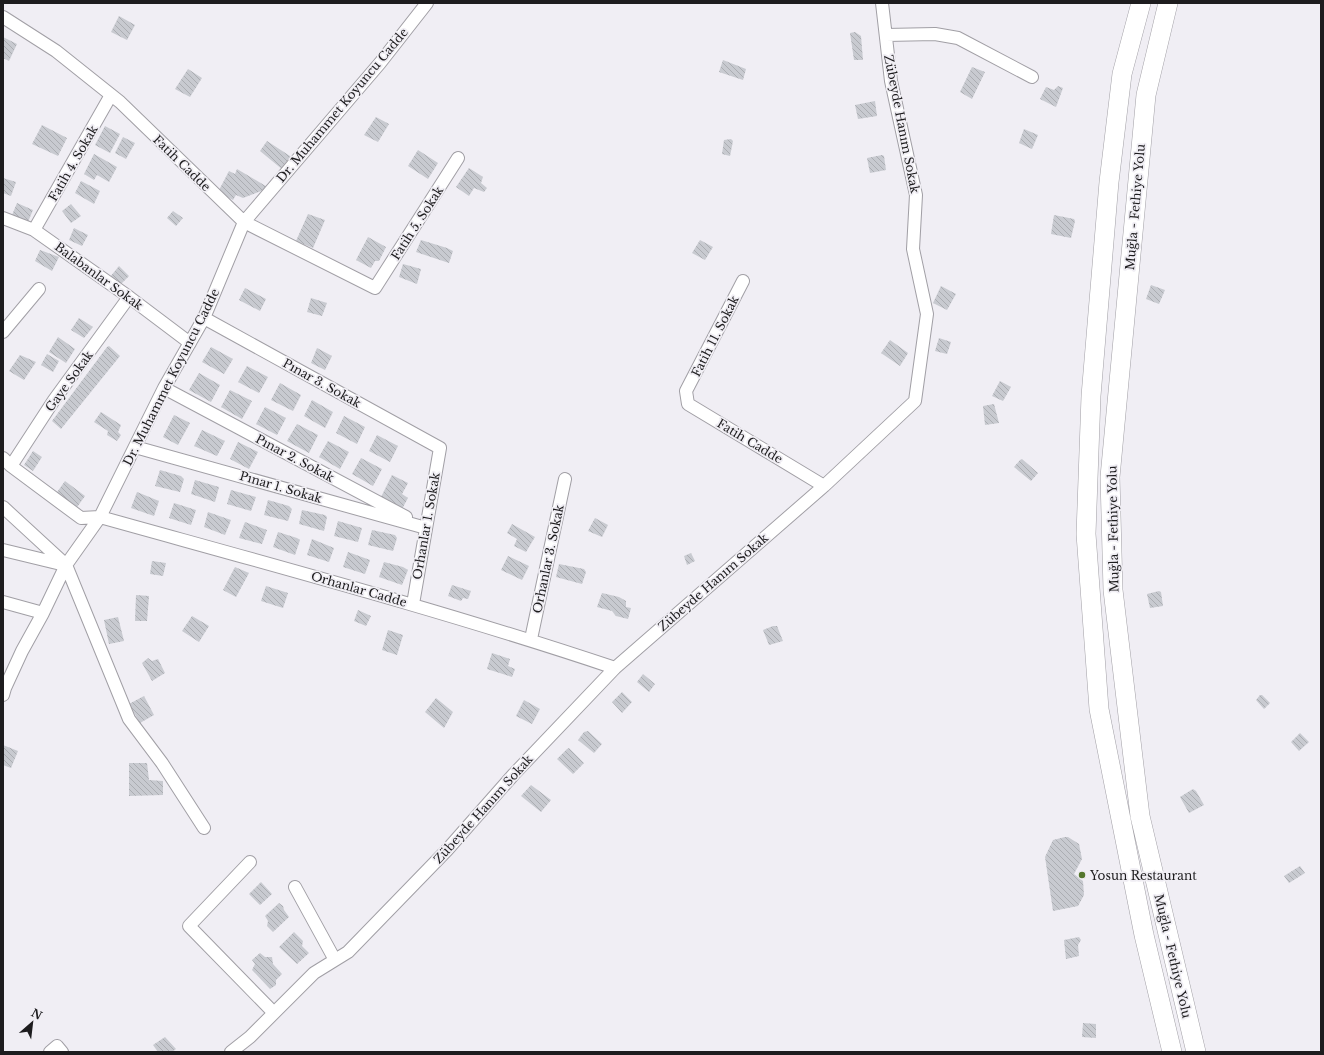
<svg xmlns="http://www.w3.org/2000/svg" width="1324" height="1055" font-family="'Libre Baskerville',serif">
<defs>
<pattern id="building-back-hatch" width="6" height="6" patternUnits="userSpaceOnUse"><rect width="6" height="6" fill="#c8cad0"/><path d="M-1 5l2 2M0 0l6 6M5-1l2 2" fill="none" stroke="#abadb2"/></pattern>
</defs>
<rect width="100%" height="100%" fill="#f0eef4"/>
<path fill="url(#building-back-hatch)" d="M119 16 135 25 127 40 111 32Z
M855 32 861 36 863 60H854L850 33Z
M3 37 17 44 9 61 3 58Z
M723 60 746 69 743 80 719 72Z
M972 67 985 72 972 99 960 92Z
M188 69 202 78 190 97 175 89Z
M1058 86 1063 88 1056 107 1040 99 1046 87 1054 90Z
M875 101 877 116 858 119 855 105Z
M376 117 389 124 378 142 364 135Z
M42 125 67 138 58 156 32 144Z
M105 126 120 134 110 153 95 145Z
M1024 129 1038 135 1032 149 1019 143Z
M123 137 135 143 126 159 115 153Z
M731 139 733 141 730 156 722 154 724 140Z
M267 141 293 158 283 170 260 151Z
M418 150 438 163 428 179 408 166Z
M94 154 117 167 109 182 97 175 94 180 84 174Z
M882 155 884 156 886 170 870 173 867 158Z
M469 168 483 177 481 183 487 188 484 192 474 188 469 196 456 187Z
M237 169 269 188 243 198 236 195 233 200 218 192 229 171 235 174Z
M3 178 16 182 11 196 3 193Z
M81 181 100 191 94 204 75 193Z
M17 203 33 210 28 222 12 215Z
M71 204 81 216 71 223 62 211Z
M173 211 183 218 176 226 167 218Z
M308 214 325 220 313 248 296 241Z
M1054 215 1074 219 1075 221 1071 238 1051 234Z
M74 228 88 235 82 246 69 240Z
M368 237 386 247 379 261H375L371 268 356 260Z
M421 240 447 248 453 251 449 263 416 252Z
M700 240 713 247 705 260 692 253Z
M40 250 59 257 52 271 35 261Z
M403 264 421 269 417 284 399 277Z
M119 266 129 276 120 285 110 277Z
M1151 285 1165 290 1159 304 1146 299Z
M941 286 956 294 947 310 933 303Z
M245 288 266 299 260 311 239 300Z
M311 298 327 303 322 316 307 312Z
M79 318 93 327 84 338 71 330Z
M58 337 75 349 66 363 49 352Z
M939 338 951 342 947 354 935 351Z
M890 340 908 353 900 366 881 353Z
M109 346 120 356 61 429 52 421 107 347Z
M211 347 233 359 224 374 202 362Z
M317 348 332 356 325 370 311 363Z
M47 354 59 361 53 372 41 365Z
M20 355 36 362 24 380 9 371Z
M247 366 268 377 259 393 238 382Z
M199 373 220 385 211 402 189 390Z
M1000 381 1011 387 1003 401 992 396Z
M280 383 301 395 293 411 271 400Z
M230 390 252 401 242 419 221 407Z
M312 400 333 412 325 428 304 416Z
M994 404 999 423 985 425 983 406Z
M265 407 286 418 277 435 256 424Z
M101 412 121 425 118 432 121 435 117 441 107 435 108 431 94 422Z
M174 415 190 423 178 445 163 437Z
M344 416 365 427 357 444 336 433Z
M297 424 318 435 309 453 287 441Z
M202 430 225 441 217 456 194 446Z
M377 435 398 446 390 462 369 451Z
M328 441 349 452 340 469 319 457Z
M238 442 258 452 249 469 230 459Z
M33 451 42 457 33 471 24 465Z
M361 458 382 469 373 486 352 474Z
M1022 459 1038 473 1031 481 1014 467 1020 460Z
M160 470 181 476 184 479 180 492 155 486Z
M392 475 408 483 402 494 408 498 402 509 381 497Z
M195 480 219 487 215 502 191 494Z
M65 481 85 496 75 510 55 495Z
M231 490 256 497 251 511 227 504Z
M137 492 159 501 154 516 131 508Z
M268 500 289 506 292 509 288 521 264 515Z
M174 503 196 510 191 525 169 518Z
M302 510 325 515 327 517 324 531 299 524Z
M208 512 231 520 225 535 204 527Z
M595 518 608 525 602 537 588 531Z
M338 521 362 528 358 542 334 536Z
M245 522 267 530 262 544 239 538Z
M512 524 535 537 526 552 514 546 517 539 507 533Z
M372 530 395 535 397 538 393 551 368 545Z
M278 532 297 538 300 540 295 555 273 547Z
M312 539 334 548 329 562 307 555Z
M348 552 370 560 365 574 343 567Z
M691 553 695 561 687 565 684 556Z
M508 556 529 566 522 580 501 570Z
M152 561 166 563 163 576 150 574Z
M384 562 403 567 408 570 402 585 379 577Z
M559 564 584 569 586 572 582 584 556 577Z
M235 567 249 573 236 597 223 590Z
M452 585 471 591 468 599 463 598 461 601 448 596Z
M266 586 288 593 283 608 261 601Z
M1159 591 1161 592 1163 606 1150 608 1147 594Z
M602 593 619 597 626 601V607L631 608 628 619 616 616 612 611 597 607Z
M136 595 149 596 147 621H135Z
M358 610 371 616 366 626 354 621Z
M192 616 209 626 199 642 182 631Z
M118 617 124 641 109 644 104 620Z
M773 626H777L783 641 769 645 763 630Z
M388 630 403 635 397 655 382 650Z
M492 653 510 659 508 666 515 669 512 677 487 669Z
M148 658 152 661 158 659 165 673 152 681 142 663Z
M643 674 655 684 649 692 637 682Z
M622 692 632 702 622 713 612 702Z
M1260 695H1262L1270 703 1264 709 1256 700Z
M144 696 154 715 140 723 129 704Z
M436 698 453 712 444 728 425 712Z
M524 700 540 709 532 724 516 716Z
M588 731 602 744 594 753 578 740 584 732Z
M1300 733 1309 742 1299 751 1291 742Z
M3 745 18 751 11 768 3 765Z
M569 748 584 763 573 774 557 759 567 749Z
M129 763H147L149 780 163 781V795L129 796Z
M531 785 551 800 541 812 521 796Z
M1193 789 1196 791 1204 805 1189 813 1180 797Z
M1065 837H1068L1079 844 1082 859 1074 874 1083 881 1084 895 1078 906 1053 911 1045 857 1053 840Z
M1300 866 1305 873 1289 883 1284 876Z
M261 882 272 894 260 905 249 894Z
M279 903 283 906 284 910 289 917 273 932 267 926 268 921 265 916Z
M294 932 303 941 302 946 309 953 297 964 279 947Z
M1079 937 1081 940 1078 945 1079 956 1066 959 1064 940Z
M260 953 265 957H272L273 964 282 974 276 980V985L270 989 252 970 255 964 252 960Z
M1083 1023 1096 1024V1038L1082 1037Z
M165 1037 176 1049 172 1052H158L153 1045Z"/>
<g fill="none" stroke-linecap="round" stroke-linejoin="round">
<defs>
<path id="minor" d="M3 17 56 51 120 102 244 222 375 288 458 158
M886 35 935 34 958 38 1032 77
M3 218 34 230 129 297 190 343
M34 230 111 95
M743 281 686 391 688 404 824 486
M204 318 440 448 413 604
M3 332 39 289
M164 388 406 517
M135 447 426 528
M3 458 11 466 81 518 100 517C272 565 445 611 615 668
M11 466 54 400 129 297
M3 507 66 565 129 719 162 763 204 828
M3 550 65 565
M3 602 43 613
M531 639 565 479
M3 695 5 688 22 651 43 613 66 565 100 517 164 388 204 318 244 222 380 63 427 3
M250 862 189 926 274 1013
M295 887 335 960
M50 1052 57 1046 62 1052
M231 1052 250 1037 314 973 348 952 447 850 514 774 615 668 824 486 915 401 927 314 913 249 916 195 891 81 882 3"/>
<path id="trunk" d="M1141 3 1122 74 1109 182 1091 396 1086 534 1099 709 1144 935 1172 1052
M1168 3 1146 95 1110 477 1113 590 1140 816 1196 1052"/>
</defs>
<use href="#minor" stroke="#a19fa5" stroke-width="14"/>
<use href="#trunk" stroke="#a19fa5" stroke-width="20"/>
<use href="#minor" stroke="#fff" stroke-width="12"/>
<use href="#trunk" stroke="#fff" stroke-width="19"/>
</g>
<circle fill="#55772e" stroke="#f0eef4" stroke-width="1.5" cx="1082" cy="875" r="4"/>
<g text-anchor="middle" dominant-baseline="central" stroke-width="3.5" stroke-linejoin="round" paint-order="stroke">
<g font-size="12" fill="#1d1c1e" stroke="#f0eef4">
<text transform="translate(342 105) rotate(-50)">Dr. Muhammet Koyuncu Cadde</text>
<text transform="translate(902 124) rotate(79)">Zübeyde Hanım Sokak</text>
<text transform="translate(73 163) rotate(-60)">Fatih 4. Sokak</text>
<text transform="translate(182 163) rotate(44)">Fatih Cadde</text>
<text transform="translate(1135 207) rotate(-85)">Muğla - Fethiye Yolu</text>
<text transform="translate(417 223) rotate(-57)">Fatih 5. Sokak</text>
<text transform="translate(99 276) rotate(36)">Balabanlar Sokak</text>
<text transform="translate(715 336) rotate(-63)">Fatih 11. Sokak</text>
<text transform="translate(171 377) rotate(-63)">Dr. Muhammet Koyuncu Cadde</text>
<text transform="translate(69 381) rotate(-54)">Gaye Sokak</text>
<text transform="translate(322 383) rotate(29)">Pınar 3. Sokak</text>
<text transform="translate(750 441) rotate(31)">Fatih Cadde</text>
<text transform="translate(295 458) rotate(28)">Pınar 2. Sokak</text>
<text transform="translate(281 487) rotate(16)">Pınar 1. Sokak</text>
<text transform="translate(426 526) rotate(-80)">Orhanlar 1. Sokak</text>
<text transform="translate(1113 529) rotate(-91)">Muğla - Fethiye Yolu</text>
<text transform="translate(548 559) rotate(-78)">Orhanlar 3. Sokak</text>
<text transform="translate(713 582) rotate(-41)">Zübeyde Hanım Sokak</text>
<text transform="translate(359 589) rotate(16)">Orhanlar Cadde</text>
<text transform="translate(483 809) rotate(-48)">Zübeyde Hanım Sokak</text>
<text transform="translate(1173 956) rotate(77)">Muğla - Fethiye Yolu</text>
</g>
<g font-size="12" fill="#1d1c1e" stroke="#f0eef4" text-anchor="start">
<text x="1090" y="875">Yosun Restaurant</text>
</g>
</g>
<rect width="1324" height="1055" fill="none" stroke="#1d1c1e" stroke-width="8"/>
<g transform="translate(32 1023) rotate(28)" stroke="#f0eef4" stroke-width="3" paint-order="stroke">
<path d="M0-3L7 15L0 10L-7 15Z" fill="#1d1c1e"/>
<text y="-6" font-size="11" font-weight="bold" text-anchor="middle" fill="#1d1c1e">N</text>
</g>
</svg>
